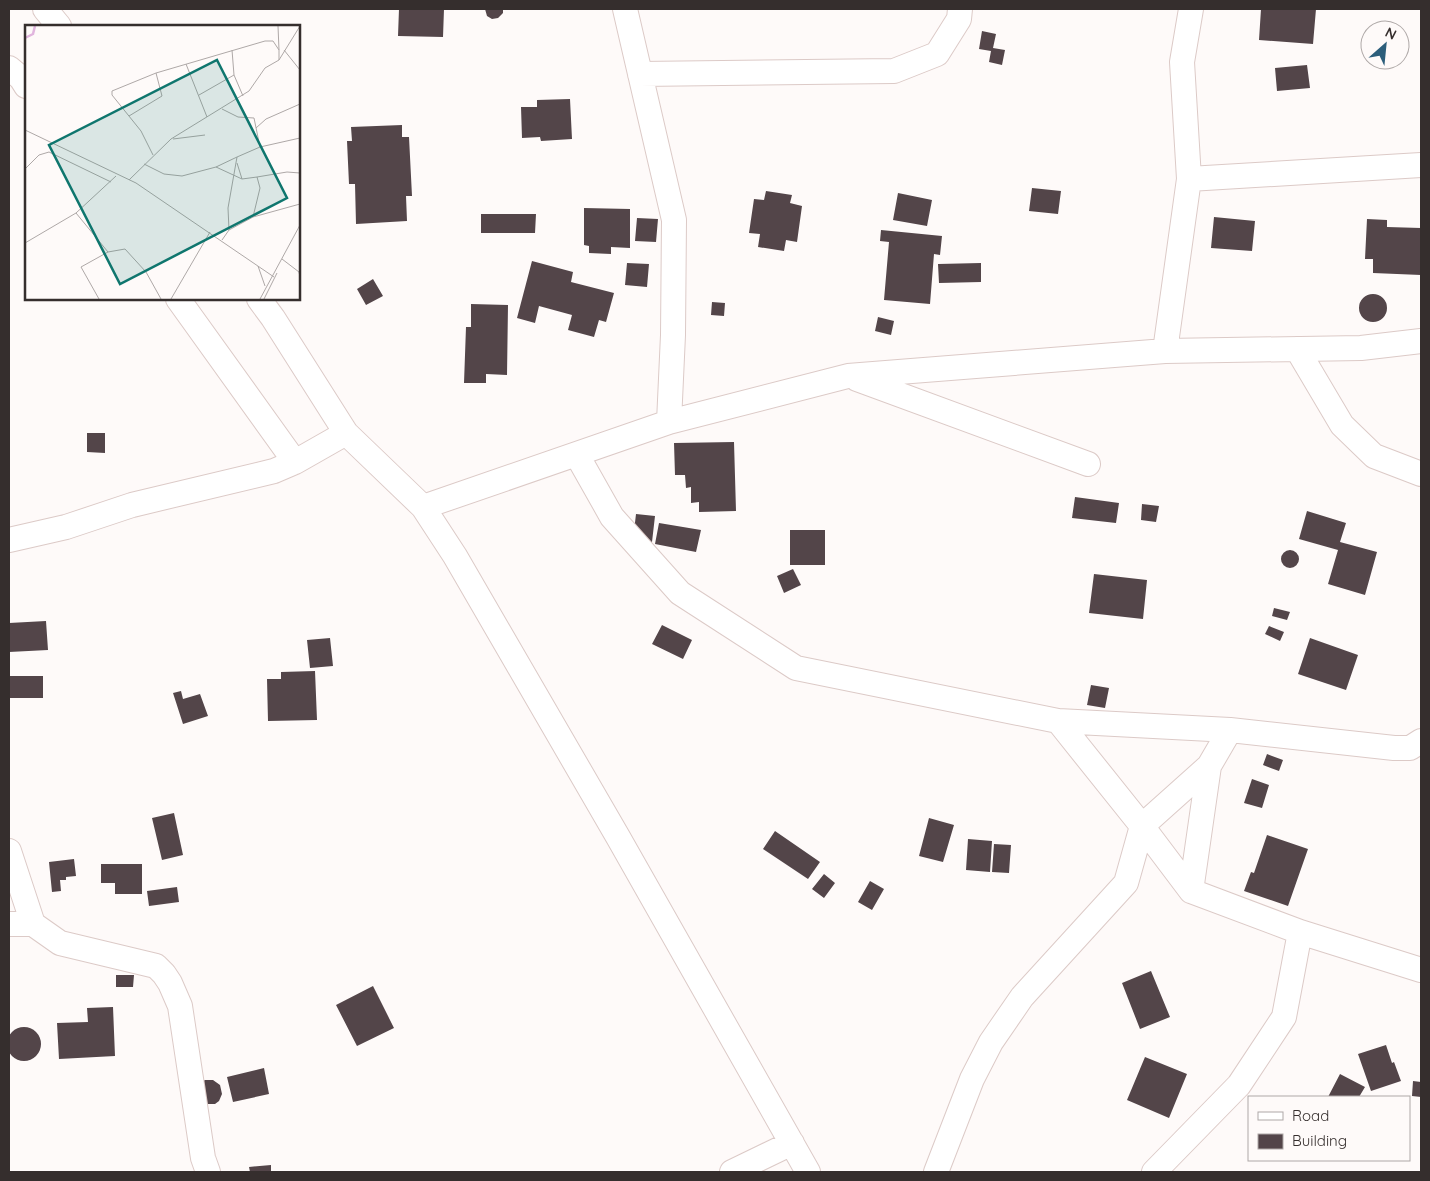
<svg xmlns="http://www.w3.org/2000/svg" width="1430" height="1181" font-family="Quicksand,sans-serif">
<rect width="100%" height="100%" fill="#fefaf9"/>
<path fill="#534549" d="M399 9H444L443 37 398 36Z
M485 9H503V13L498 18 492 19 487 16Z
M1261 9H1316L1313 44 1259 40Z
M982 31 996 34 993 48 1005 50 1002 65 989 62 991 51 979 49Z
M1307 65 1310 88 1277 91 1275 68Z
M570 99 572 139 541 141 540 137 522 138 521 107H537V100Z
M402 125V137H409L412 196H406L407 221 356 224 355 184H349L347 141H352L351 127Z
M1032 188 1061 191 1058 214 1029 211Z
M766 191 792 195 790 203 802 206 797 242 786 240 784 251 758 247 760 234 749 233 754 199 764 200Z
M898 193 932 200 927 226 893 220Z
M584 208 630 209V248L611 247V254L589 253V246L584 245Z
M481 214H536L535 233H481Z
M1214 217 1255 221 1252 251 1211 248Z
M637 218 658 219 656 242 635 241Z
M1367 219 1387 220V227L1421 228V275L1373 273V259H1365Z
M881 230 942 236 940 255 934 254 930 304 884 300 889 242 880 241Z
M532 261 573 272 571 282 614 293 606 322 599 320 594 337 568 330 572 315 539 306 535 323 517 318Z
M627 263 649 264 647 287 625 285Z
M981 263V282L939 283 938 264Z
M373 279 383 296 366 305 357 289Z
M1359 308a14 14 0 1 1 28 0a14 14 0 1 1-28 0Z
M712 302 725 303 724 316 711 315Z
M471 304 508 305 507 375 486 374V383H464L466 327H471Z
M878 317 894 321 891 335 875 331Z
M87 433H105V453L87 452Z
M734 442 736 511 699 512V502L691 503V487L686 488 685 475H675L674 443Z
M1075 497 1119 503 1116 523 1072 518Z
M1142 504 1159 506 1156 522 1141 520Z
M1307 511 1346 523 1340 542 1377 552 1365 595 1328 584 1338 550 1299 539Z
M636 514 655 516 652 542 633 540Z
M659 523 701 530 696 552 655 544Z
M790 530H825V565H790Z
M1281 559a9 9 0 1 1 18 0a9 9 0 1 1-18 0Z
M793 569 801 585 784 593 777 576Z
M1094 574 1147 580 1143 619 1089 613Z
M1274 608 1290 612 1287 620 1272 616Z
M46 621 48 650 9 652V623Z
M662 625 692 640 683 659 652 644Z
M1269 626 1284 632 1280 641 1265 634Z
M330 638 333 666 310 668 307 640Z
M1310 638 1358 655 1346 690 1298 674Z
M315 671 317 720 268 721 267 679H281V672Z
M9 676H43V698H9Z
M1091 685 1109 688 1105 708 1087 705Z
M181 691 183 699 200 694 208 716 183 724 173 693Z
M1267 754 1283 760 1279 771 1263 765Z
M1252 779 1269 785 1262 808 1244 803Z
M174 813 183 855 162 860 152 818Z
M929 818 954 825 943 862 919 856Z
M775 831 820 862 808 879 763 849Z
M1267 835 1308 849 1288 906 1244 891 1251 872 1254 873Z
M968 839 992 841 990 872 966 870Z
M994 844 1011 845 1009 873 992 872Z
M74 859 76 876 66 877V880H60L61 891 52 892 49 862Z
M101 864H142V894H115V883H101Z
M824 874 835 883 824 898 812 889Z
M870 881 884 889 872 910 858 902Z
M177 887 179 902 149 906 147 891Z
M1151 971 1170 1017 1140 1029 1122 983Z
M116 975H134L133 987H116Z
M373 986 394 1028 357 1046 336 1005Z
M113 1007 115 1056 59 1059 57 1023 88 1022 87 1008Z
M7 1044a17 17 0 1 1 34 0a17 17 0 1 1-34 0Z
M1386 1045 1392 1063 1394 1062 1401 1081 1371 1091 1358 1054Z
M1145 1057 1187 1074 1169 1118 1127 1100Z
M264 1068 269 1094 233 1102 227 1077Z
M1340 1074 1365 1087 1359 1097H1328Z
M205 1080H213L220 1085 222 1094 219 1101 215 1104H203L201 1082Z
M1413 1081 1421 1082V1097L1412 1096Z
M271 1165V1172H250L249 1167Z"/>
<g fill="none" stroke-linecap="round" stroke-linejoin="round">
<defs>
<path id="street" d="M45 9 59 26
M625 9 674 220 673 335 669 422
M9 68 21 78 26 86
M640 74 894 71 937 54 959 19 960 9
M1189 179 1421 165
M178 299 295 462
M259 299 273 318 346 433 423 507 455 556 618 837 808 1172
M1297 349 1342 425 1374 456 1421 474
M1165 351 1189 179 1182 62 1191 9
M857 379 1088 464
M577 455 612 517 680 593 796 668 1058 721 1142 826 1191 891 1300 932
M423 507 669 422 848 376 1165 351 1361 348 1421 341
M9 540 66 527 132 505 274 471 295 462 346 433
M1058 721 1230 730
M9 851 33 924 60 943 156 966 164 974 170 983 180 1006 203 1158 208 1172
M1191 891 1209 766
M9 924H33
M732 1172 792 1143
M936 1172 972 1079 991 1042 1022 997 1126 883 1142 826 1209 766 1230 730 1394 748H1410L1421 741
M1154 1172 1239 1085 1284 1017 1300 932 1421 970"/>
</defs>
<use href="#street" stroke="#dccac7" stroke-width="26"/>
<use href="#street" stroke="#fff" stroke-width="24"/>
</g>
<g transform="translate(25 25)">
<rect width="275" height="275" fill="#fefaf9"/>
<path fill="none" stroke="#e1b5de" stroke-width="2.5" d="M0 13 8 9 10 1"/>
<path fill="none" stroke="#aea8a7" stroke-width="1" d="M253 1 254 25M207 25 209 50 218 71M259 25 275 45M161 39 182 92M174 70 209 50M197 84 213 92 229 93 235 122 212 132 203 183 204 205M104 91 137 71 131 48M231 103 241 94 275 79M0 105 111 158 249 252M148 114 180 110M235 122 275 113M128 130 116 106 87 70V66L131 48 240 16H248L254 25V35M212 138 217 154M119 139 139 149 157 151 191 142 217 154 232 152M191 142 212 132M0 144 14 130 24 127 86 157M104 155 146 114 224 66 240 43 254 35 275 1M51 188 83 227M228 192 235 163 232 152 262 147 275 148M197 215 204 205 228 192 275 179M0 218 51 188 91 151M257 234 274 247 275 252M233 241 240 261M74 274 56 242 83 227 100 224 121 247 136 274M146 274 185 207M235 274 275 200M239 274 252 248"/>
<path fill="#0f766e" fill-opacity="0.15" stroke="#0f766e" stroke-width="2.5" d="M192 35 262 173 95 259 24 120Z"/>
<rect width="275" height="275" fill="none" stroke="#352e2d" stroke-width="2.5"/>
</g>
<rect width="1430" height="1181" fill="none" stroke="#352e2d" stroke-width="20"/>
<rect x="1248" y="1096" width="162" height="65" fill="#fefaf9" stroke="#aea8a7"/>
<rect x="1258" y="1112" width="25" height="8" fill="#ffffff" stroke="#aea8a7"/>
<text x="1292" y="1121" font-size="15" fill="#352e2d">Road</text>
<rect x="1258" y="1134" width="25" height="15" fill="#534549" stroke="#aea8a7"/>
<text x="1292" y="1146" font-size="15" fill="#352e2d">Building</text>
<g transform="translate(1385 45) rotate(27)"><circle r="24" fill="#fefaf9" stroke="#aea8a7"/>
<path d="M0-4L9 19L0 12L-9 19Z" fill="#2c5e7b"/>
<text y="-8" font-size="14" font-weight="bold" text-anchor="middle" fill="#352e2d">N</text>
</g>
</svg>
